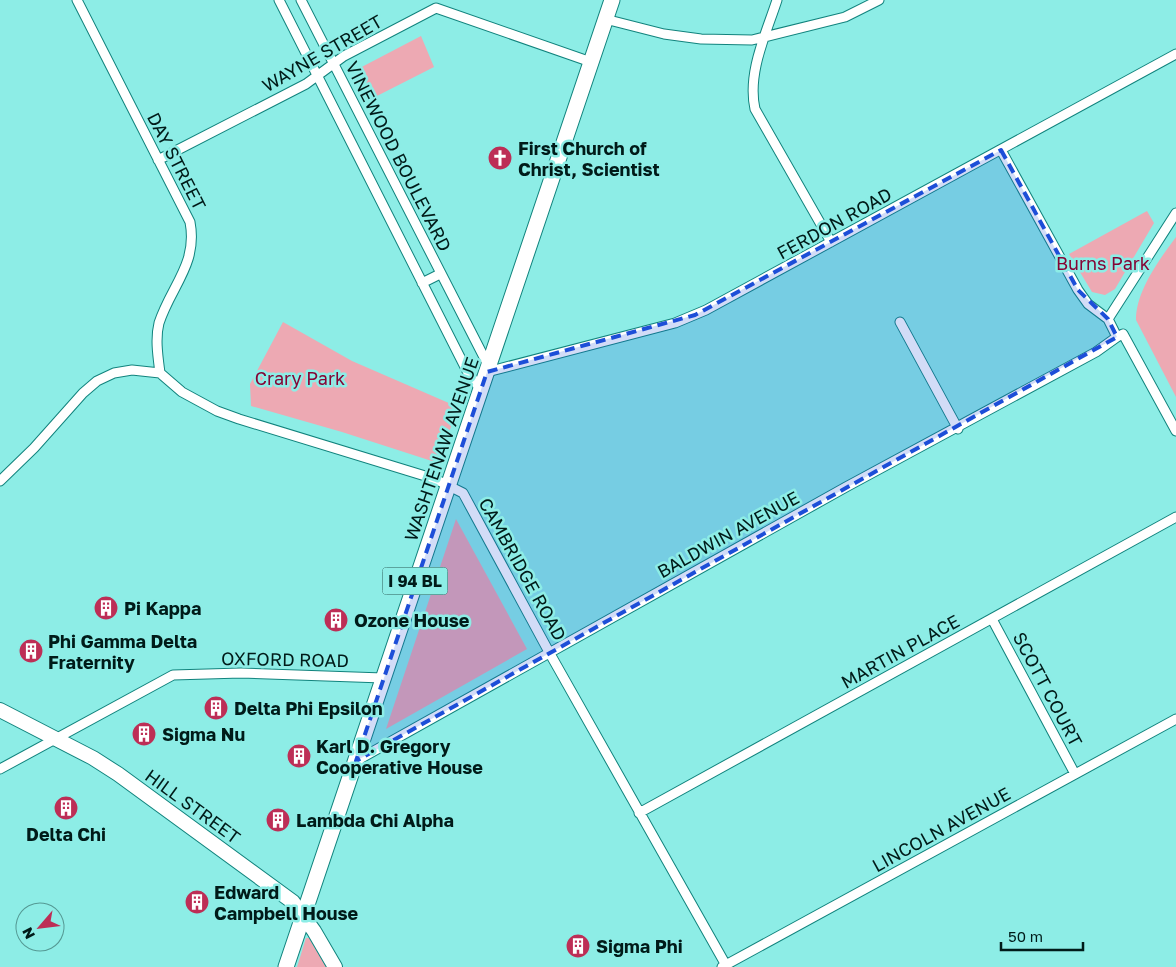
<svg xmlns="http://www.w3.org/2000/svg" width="1176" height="967" font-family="'Golos Text',sans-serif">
<rect width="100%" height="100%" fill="#8dede6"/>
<path fill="#eda9b3" d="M421 36 434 67 369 100 354 71Z
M1147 211 1154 223 1115 289 1105 295 1092 292 1069 254Z
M1176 237V397L1136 320C1136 291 1159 260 1176 237Z
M283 322 352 361 458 407 438 463 342 432 251 406 250 384Z
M456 519 527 649 386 729Z
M306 938H309L326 967H297Z"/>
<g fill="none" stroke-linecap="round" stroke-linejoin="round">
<defs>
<path id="street" d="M77 0 190 222C198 264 171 286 159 323 155 339 158 357 160 373
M279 0 467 371 481 390
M301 0 489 367
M777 0C766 34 747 73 755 109L831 242
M605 19 664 34 701 39 752 40 845 17 879 0
M1001 150 1078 290 1088 304 1108 319 1117 337 1123 334 1176 431
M158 160 306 84 344 56 436 8 591 62
M422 283 440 274
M1108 319 1176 213
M900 322 958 429
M487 372 675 323 706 310 1176 54
M0 481 34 448 83 393 97 381 114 373 132 370 160 373 182 392 217 411 239 419 435 479 463 493 549 652 727 967
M992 619 1075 774
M356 761 846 487 1096 352 1117 337
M0 769 173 675 241 673 383 678
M639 813 1176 517
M722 967 1176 719"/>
<path id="secondary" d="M0 710 93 758 118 774 293 902 314 931 335 967"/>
<path id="primary" d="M286 967 612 0"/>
</defs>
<use href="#street" stroke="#11837d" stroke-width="11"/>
<use href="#secondary" stroke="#11837d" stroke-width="16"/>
<use href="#primary" stroke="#11837d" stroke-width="17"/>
<use href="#street" stroke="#fff" stroke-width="9"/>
<use href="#secondary" stroke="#fff" stroke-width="14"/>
<use href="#primary" stroke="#fff" stroke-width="15"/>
</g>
<path fill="#1d4ed8" fill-opacity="0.2" stroke="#1d4ed8" stroke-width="4" stroke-dasharray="10 6" stroke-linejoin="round" d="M1001 150 1078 290 1108 319 1117 337 356 761 487 372 695 315Z"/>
<defs>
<symbol id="church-disc" viewBox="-11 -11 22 22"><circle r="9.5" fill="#bd2e56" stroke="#8dede6"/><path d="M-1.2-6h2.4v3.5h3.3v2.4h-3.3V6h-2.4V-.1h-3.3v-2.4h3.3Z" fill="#fff"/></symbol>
<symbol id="building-disc" viewBox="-11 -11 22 22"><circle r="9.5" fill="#bd2e56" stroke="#8dede6"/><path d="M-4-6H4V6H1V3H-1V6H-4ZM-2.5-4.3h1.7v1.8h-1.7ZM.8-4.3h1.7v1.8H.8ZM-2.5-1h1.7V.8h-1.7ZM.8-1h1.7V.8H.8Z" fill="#fff"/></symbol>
</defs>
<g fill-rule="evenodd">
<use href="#church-disc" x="486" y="144" width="28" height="28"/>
<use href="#building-disc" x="92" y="594" width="28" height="28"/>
<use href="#building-disc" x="322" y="606" width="28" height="28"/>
<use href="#building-disc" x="17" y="637" width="28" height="28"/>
<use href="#building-disc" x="202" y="694" width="28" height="28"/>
<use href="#building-disc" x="130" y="720" width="28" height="28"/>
<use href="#building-disc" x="285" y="742" width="28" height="28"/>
<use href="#building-disc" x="52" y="794" width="28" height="28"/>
<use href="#building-disc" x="264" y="806" width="28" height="28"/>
<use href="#building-disc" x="183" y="888" width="28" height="28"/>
<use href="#building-disc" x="564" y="932" width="28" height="28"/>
</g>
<g text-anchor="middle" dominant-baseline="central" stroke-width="5" stroke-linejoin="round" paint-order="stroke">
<rect fill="#8dede6" stroke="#2a5a56" stroke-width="1" x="382.5" y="567.5" width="65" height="27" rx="4"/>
<g font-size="16" font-weight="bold" fill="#001b19">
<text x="415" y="581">I 94 BL</text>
</g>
<g font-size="18" fill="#001b19" stroke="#8dede6">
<text transform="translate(322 53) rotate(-30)">WAYNE STREET</text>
<text transform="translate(399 156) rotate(63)">VINEWOOD BOULEVARD</text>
<text transform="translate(177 161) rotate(63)">DAY STREET</text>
<text transform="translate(834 223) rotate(-29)">FERDON ROAD</text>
<text transform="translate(441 449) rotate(-71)">WASHTENAW AVENUE</text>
<text transform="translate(728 534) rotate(-29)">BALDWIN AVENUE</text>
<text transform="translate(523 569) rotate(61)">CAMBRIDGE ROAD</text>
<text transform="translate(900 651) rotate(-29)">MARTIN PLACE</text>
<text transform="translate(285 659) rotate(1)">OXFORD ROAD</text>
<text transform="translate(1048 689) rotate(62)">SCOTT COURT</text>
<text transform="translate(193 806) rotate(36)">HILL STREET</text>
<text transform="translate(941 829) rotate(-29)">LINCOLN AVENUE</text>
</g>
<g font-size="18" font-weight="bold" fill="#001b19" stroke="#8dede6" text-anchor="start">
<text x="518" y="148">First Church of<tspan x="518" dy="21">Christ, Scientist</tspan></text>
<text x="124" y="608">Pi Kappa</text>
<text x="354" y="620">Ozone House</text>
<text x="48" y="641">Phi Gamma Delta<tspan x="48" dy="21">Fraternity</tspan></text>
<text x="234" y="708">Delta Phi Epsilon</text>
<text x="162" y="734">Sigma Nu</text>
<text x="316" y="746">Karl D. Gregory<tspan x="316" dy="21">Cooperative House</tspan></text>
<text x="296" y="820">Lambda Chi Alpha</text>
<text x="66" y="834" text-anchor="middle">Delta Chi</text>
<text x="214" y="892">Edward<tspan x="214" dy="21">Campbell House</tspan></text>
<text x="596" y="946">Sigma Phi</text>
</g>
<g font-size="18" fill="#850434" stroke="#8dede6">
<text x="1103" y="263">Burns Park</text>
<text x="300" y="378">Crary Park</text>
</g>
</g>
<g transform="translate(40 927) rotate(242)"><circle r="24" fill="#8dede6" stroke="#559994"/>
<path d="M0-4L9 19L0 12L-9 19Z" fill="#bd2e56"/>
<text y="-8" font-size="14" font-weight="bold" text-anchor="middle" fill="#001b19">N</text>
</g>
<path d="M1001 942v8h82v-8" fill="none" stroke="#001b19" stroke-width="2.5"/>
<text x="1008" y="942" font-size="15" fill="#001b19" stroke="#8dede6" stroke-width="4" paint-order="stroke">50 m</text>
</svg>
